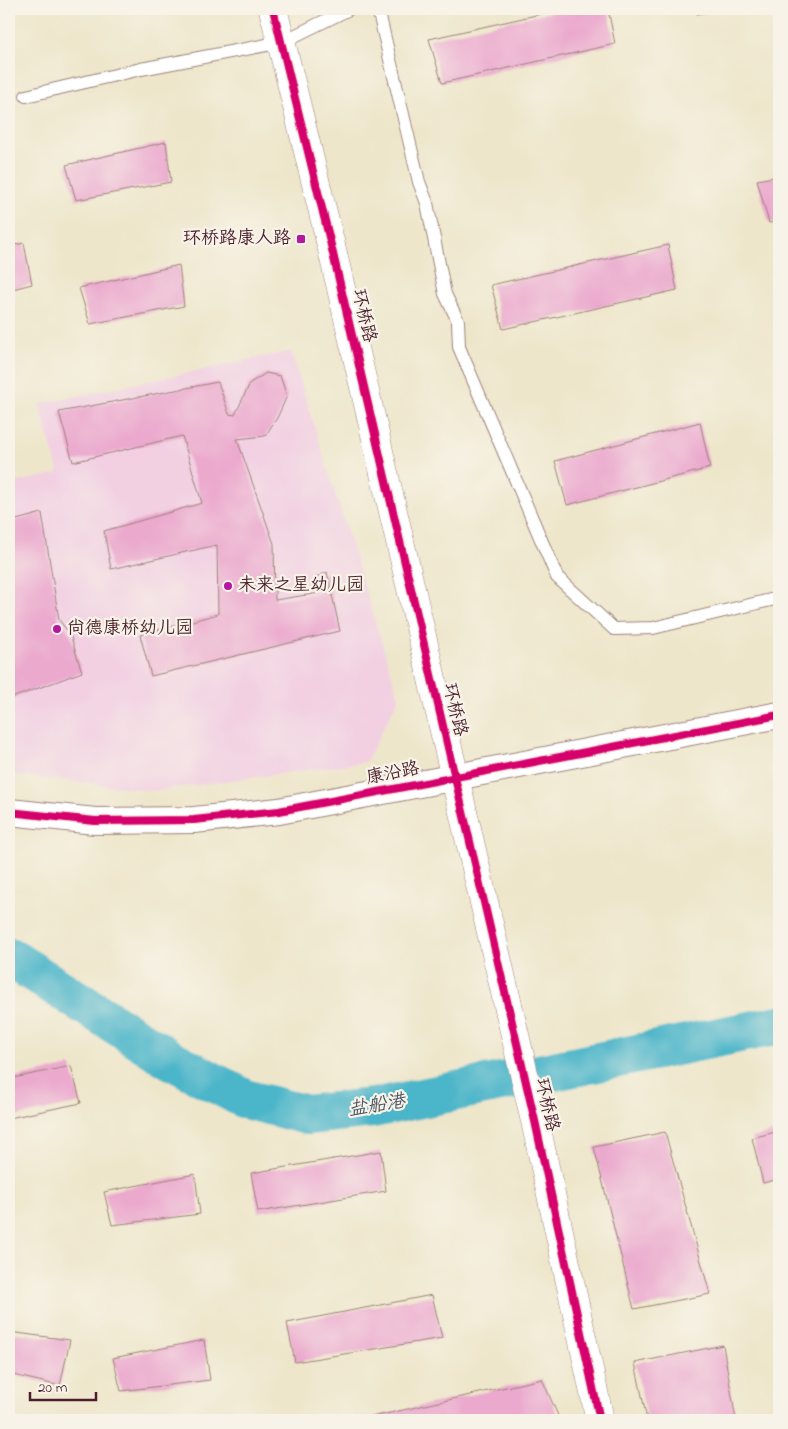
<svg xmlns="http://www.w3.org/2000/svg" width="788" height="1429" font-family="'Indie Flower','LXGW WenKai TC',sans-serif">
<rect width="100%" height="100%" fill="#f7f3e8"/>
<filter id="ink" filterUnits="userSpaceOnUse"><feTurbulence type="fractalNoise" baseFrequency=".02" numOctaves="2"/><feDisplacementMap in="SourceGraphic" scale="10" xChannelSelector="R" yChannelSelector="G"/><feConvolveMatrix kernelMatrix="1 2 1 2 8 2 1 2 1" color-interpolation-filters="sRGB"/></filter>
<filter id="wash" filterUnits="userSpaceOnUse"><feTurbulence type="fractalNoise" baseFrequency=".0096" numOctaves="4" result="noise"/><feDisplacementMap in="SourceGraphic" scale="20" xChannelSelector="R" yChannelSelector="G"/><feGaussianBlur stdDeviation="1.12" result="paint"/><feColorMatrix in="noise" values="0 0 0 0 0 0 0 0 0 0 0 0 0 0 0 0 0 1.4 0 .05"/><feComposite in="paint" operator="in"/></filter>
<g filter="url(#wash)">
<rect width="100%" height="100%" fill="#eee6ca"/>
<path fill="#f2d0e2" d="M291 351 399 698 366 762 153 791 9 774V484L59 473 39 404Z"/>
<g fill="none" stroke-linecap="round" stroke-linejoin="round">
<path stroke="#4bb5c9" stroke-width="40" d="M9 957 170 1059 245 1099 307 1115 373 1108 779 1025"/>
</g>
<g id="blocks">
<path fill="#eba9ce" d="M563 9H608L615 44 442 83 429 39Z
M696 9H717V10L697 14Z
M166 142 171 182 76 200 66 165Z
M779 176V221L769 223 757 180Z
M24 243 32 284 9 290V246Z
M668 245 677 290 503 329 491 285Z
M179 265 184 306 90 324 79 288Z
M266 373 280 376 287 396 277 418 265 436 237 439 274 544 275 600 319 593 315 578 327 572 340 631 151 676 140 635 218 614 217 545 111 569 104 531 202 503 182 436 73 462 59 412 218 382 229 414 235 415 250 383Z
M700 422 710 468 567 505 555 461Z
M42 513 59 620 70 634 82 672 9 699V522Z
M71 1066 81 1103 9 1118V1079Z
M779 1131V1179L763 1183 752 1138Z
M665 1132 710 1294 634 1309 594 1147Z
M381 1151 386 1191 258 1212 251 1173Z
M195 1174 200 1214 112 1225 104 1192Z
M432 1295 442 1338 295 1362 287 1323Z
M9 1332 70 1340 60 1386 9 1374Z
M204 1340 210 1380 121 1391 113 1358Z
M723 1345 736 1420H647L635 1363Z
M542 1379 560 1420H363V1419Z"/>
</g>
</g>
<g filter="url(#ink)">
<use href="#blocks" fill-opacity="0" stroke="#9c827a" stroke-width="1"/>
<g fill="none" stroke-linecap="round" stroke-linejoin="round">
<defs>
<path id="service" d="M378 9 419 182 427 203 445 294 458 321 459 347 557 577 614 629 653 628 779 598
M26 96 141 69 282 42 349 9"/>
<path id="minor" d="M9 812 95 821 194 820 279 811 779 715"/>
<path id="tertiary" d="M273 9 330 241 535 1121 600 1420"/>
</defs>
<use href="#service" stroke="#9c827a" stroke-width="14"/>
<use href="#minor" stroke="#9c827a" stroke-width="28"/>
<use href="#tertiary" stroke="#9c827a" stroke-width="29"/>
<use href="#service" stroke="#fff" stroke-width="12"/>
<use href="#minor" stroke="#fff" stroke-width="26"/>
<use href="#tertiary" stroke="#fff" stroke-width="28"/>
<defs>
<path id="cycleway" d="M273 9 330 241 535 1121 600 1420
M9 812 95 821 194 820 279 811 779 715"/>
</defs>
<use href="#cycleway" stroke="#f7f3e8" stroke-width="11"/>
<use href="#cycleway" stroke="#d6006c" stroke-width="8"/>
</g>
</g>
<g fill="#b5179e" stroke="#f7f3e8" stroke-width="2">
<rect x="296" y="234" width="10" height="10" rx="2.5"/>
<circle cx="228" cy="586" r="5"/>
<circle cx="57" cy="629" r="5"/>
</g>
<g text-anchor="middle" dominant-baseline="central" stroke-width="4.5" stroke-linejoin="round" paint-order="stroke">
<g font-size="18" fill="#4a1f2b" stroke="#f7f3e8" text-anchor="start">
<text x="291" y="239" text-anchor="end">环桥路康人路</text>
<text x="238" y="586">未来之星幼儿园</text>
<text x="67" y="629">尚德康桥幼儿园</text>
</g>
<g font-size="18" fill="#4a1f2b" stroke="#f7f3e8">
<text transform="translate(363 316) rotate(77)">环桥路</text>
<text transform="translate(454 710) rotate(77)">环桥路</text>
<text transform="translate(393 774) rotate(-11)">康沿路</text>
<text transform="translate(546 1105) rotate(77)">环桥路</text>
</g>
<g font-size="19" font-style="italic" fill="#4a5462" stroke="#f7f3e8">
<text transform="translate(377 1106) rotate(-9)">盐船港</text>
</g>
</g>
<rect width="788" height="1429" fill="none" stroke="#f7f3e8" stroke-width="30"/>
<path d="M30 1392v8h66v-8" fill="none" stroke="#4a1f2b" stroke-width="2.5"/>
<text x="38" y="1392" font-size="15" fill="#4a1f2b" stroke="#f7f3e8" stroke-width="4" paint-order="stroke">20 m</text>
</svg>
